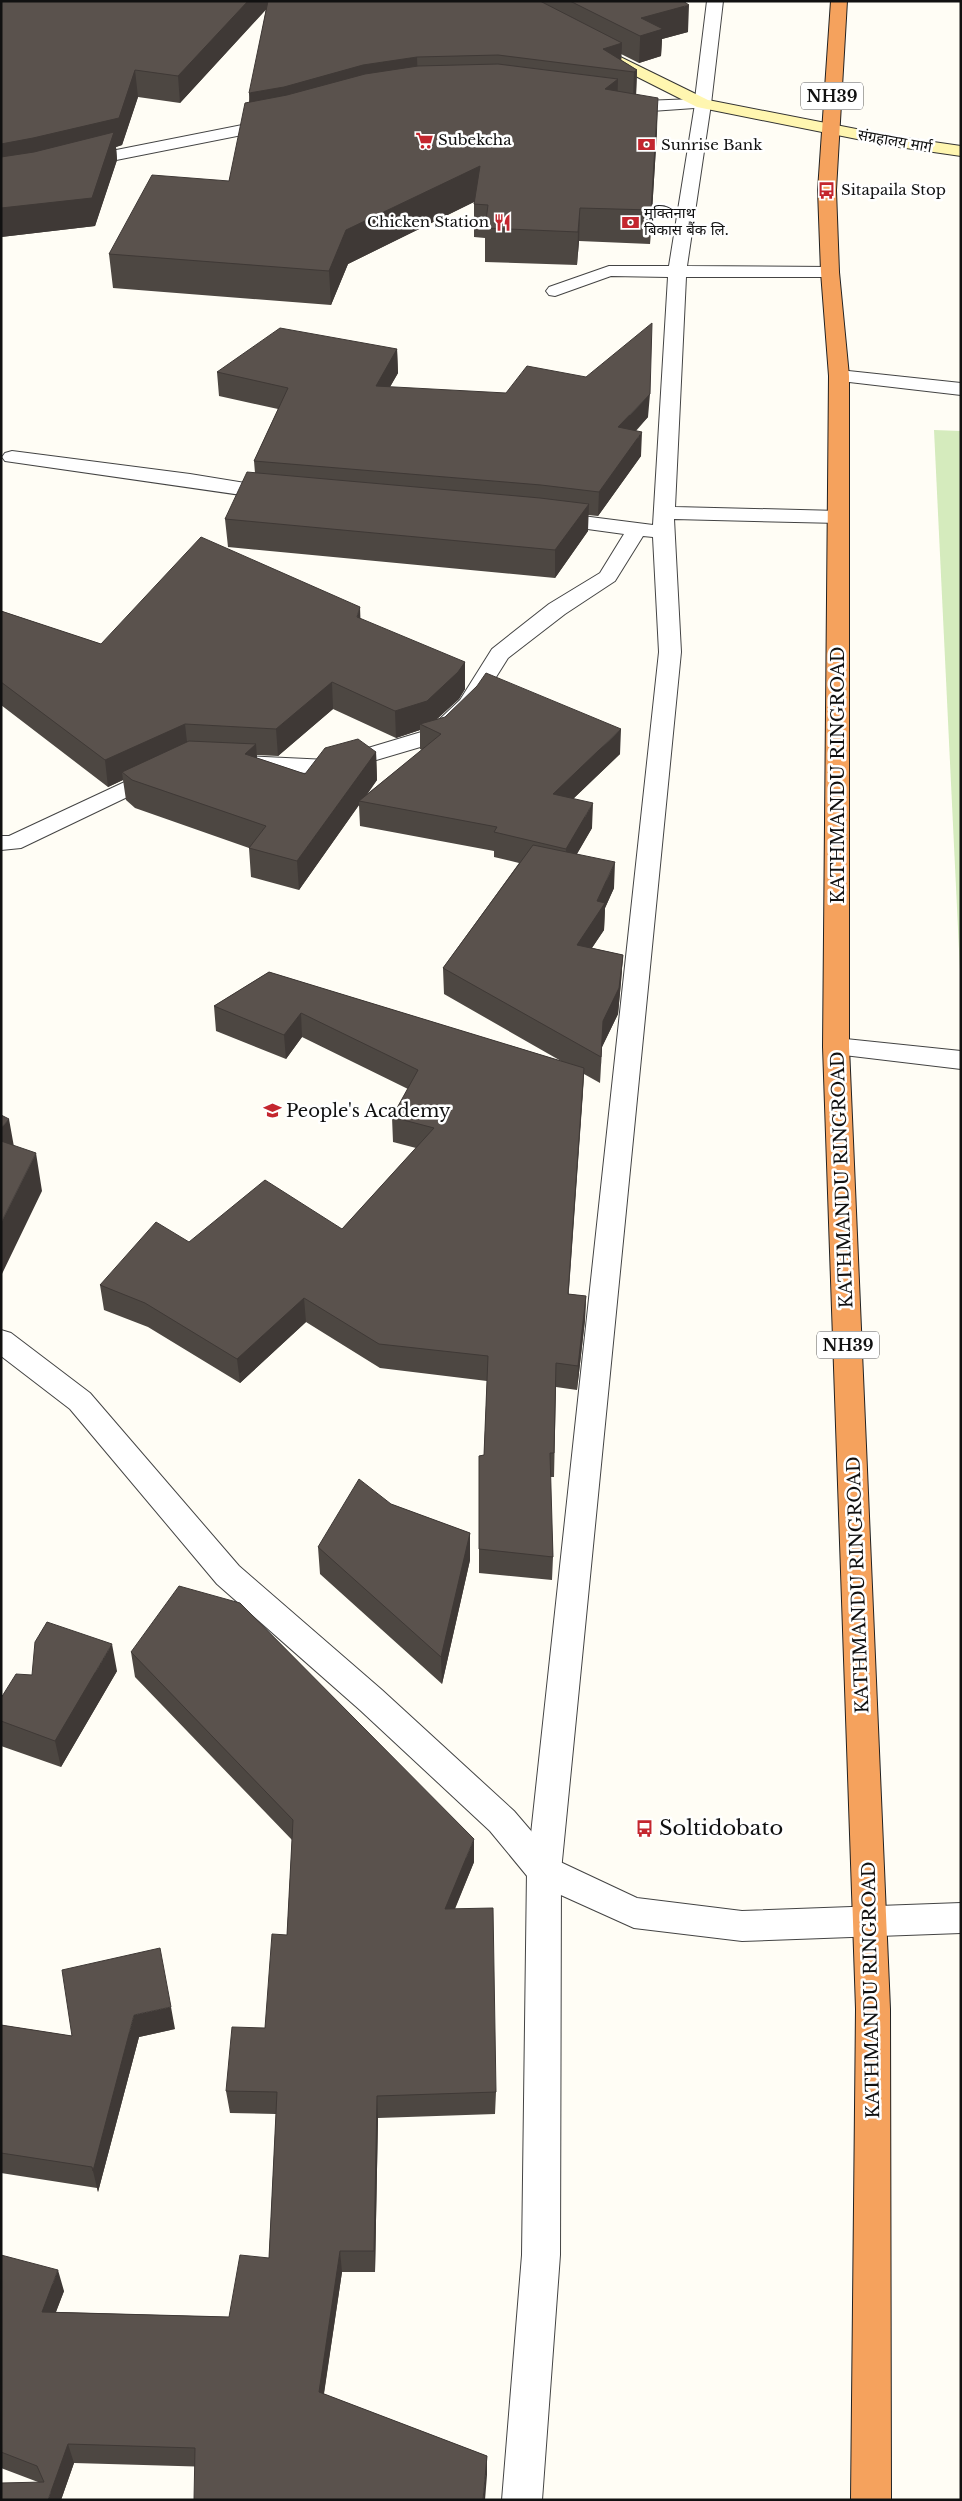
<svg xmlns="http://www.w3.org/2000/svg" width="962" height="2501" font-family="'Libre Baskerville','Noto Sans Devanagari',serif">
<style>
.green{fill:#d5ebbd}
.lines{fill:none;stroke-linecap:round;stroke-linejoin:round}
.lane-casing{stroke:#444;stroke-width:2}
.street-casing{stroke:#444;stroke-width:2}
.secondary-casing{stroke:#333;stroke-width:2}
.highway-casing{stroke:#222;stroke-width:2}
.lane{fill:#fff;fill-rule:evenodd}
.street{fill:#fff;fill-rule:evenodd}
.secondary{fill:#fff6b0;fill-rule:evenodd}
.highway{fill:#f5a25d;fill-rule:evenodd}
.wall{fill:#4d4742;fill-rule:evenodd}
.shaded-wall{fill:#3f3936}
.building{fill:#5a524d;stroke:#3f3936}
.labels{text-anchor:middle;stroke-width:5;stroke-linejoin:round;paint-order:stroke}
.far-poi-label{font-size:15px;fill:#111;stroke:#fff;text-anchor:start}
.far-street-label{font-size:15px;fill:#111;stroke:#fff}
.shield{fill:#fff;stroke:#585858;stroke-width:1}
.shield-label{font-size:16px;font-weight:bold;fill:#111}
.street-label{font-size:18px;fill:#111;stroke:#fff}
.poi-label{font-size:18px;fill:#111;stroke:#fff;text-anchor:start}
.near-poi-label{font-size:21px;fill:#111;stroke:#fff;text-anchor:start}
</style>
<rect width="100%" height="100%" fill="#fffdf5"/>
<path class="green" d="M934,430l27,1v560z"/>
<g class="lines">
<defs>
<path id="lane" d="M703,99l6,2 2,3 -24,162 143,1 6,1 3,4 -3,4 -6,1h-144l-11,230 164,4 7,2 3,4 -3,4 -7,2 -165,-4 7,133 -120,1219 -1,384 -18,245h-40l20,-245 5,-384 132,-1219 -6,-115 -10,-1 -28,45 -50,33 -57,44 -32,51 -32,31 -115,34 -87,-4 -8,-2 -3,-5 3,-5 8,-2 86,4 100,-30 32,-30 32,-51 57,-45 51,-31 24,-39 -73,-10 -7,-2 -3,-4 3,-4 7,-2 102,13 15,-248 -57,-1 -56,20 -6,-1 -3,-4 3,-4 60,-21h60l26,-162 2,-3z
M839,370l122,13v12l-129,-15 -3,-4 3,-4z
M12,451l178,23 86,14 7,2 3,4 -3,4 -7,2 -271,-39 -3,-4 3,-4z
M159,766l8,2 3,5 -3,5 -146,70 -20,2v-14h8z
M836,1038l125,13v18l-134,-16 -4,-6 4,-6z"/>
<path id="street" d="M707,1h16l-12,103 -2,3 -72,5 -21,-4 -2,-3 2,-3 79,-3z
M277,118l6,1 2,4 -2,4 -202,40 -6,-1 -3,-4 3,-4 6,-1z
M1,1330l10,3 79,60 149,173 143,124 132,121 42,49 81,38 105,13 219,-8v30l-219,8 -108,-13 -102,-46 -42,-51 -130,-121 -143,-126 -147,-175 -69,-53z"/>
<path id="secondary" d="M604,49l104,51 184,36 69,10v10l-69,-10 -195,-39 -99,-50 -2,-3z"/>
<path id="highway" d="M831,1h16l-11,189 3,82 10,104v671l41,962 1,491h-40l5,-491 -33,-962 6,-671 -8,-104 -3,-82z"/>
</defs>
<use href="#lane" class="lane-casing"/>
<use href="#street" class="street-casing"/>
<use href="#secondary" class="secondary-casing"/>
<use href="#highway" class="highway-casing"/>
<use href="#lane" class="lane"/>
<use href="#street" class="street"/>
<use href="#secondary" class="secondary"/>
<use href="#highway" class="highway"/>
</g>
<path class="wall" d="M1,1h682l5,31 -26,7 -1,17 -22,7 -18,-9v6l16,10 -1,24 21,37 -7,113 -71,-3 -2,24 -92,-3v-24l-11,-1v-35l-126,62 -17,41 -218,-17 -4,-34 120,-73 20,-79 17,-93 -86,94 -42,-6 -16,48 -6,2 1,13 -22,66 -94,11z
M397,349l1,24 -8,14 258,30 -12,14 5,25 -43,60 -10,-1v16l-33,47 -327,-31 -3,-28 30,-46 -1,-12 24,-52 -59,-13 -2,-24z
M1,611l100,33 259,-26 105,71 -6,10 -22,20 183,35 -47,45 19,29 -15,26 37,34 -9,20 -1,22 -12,18 31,7 -2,27 -3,32 -16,33 -2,36 -16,-9 -16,220 18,2 -1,24 -8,70 -21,-3 -2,90h-4l3,80 -1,23 -73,-7v-117l5,-1 3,-74 -107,-13 -74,-46 -66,61 -92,-56 -44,-17 -4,-25 89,-43 153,-13 74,-81 -23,-6 -1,-25 16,-28 -106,-52 -16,22 -70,-28 -2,-25 55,-34 292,89 -117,-67 -1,-26 76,-105 -25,-6v-6l-134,-25 -1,-21 -60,85 -48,-13 -2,-29 -114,-40 -9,-8 -3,-20 -15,7 -107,-82zM333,709l63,29 24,-8v19l2,1 -56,45 11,-15 -1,-28 -71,22 -48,-16v-3l21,1z
M391,1504l79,29v27l-28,124 -122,-110 -2,-27z
M131,1652l343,210 -19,47 41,183 -1,22 -117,4 -3,154h-33l-18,122 163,62v19l-413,-12 -13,37 -23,-18 -37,-14v-213l63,36 -8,21 173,5 40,-59 7,-144 -46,-1 -4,-22 39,-63 22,-93 5,-95 -157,-163z
M117,1671l-56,96 -60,-21v-48l31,-23z
M1,2025l71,11 103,-7 -36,8 -41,155 -1,-4 -96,-15z"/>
<path class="shaded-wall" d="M248,1h26l-94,102 -2,-27z
M689,5l-1,27 -26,7 -1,17 -22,7 2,-45z
M622,43l-1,27 -18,-21z
M417,57l1,27 -168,37 -1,-28 114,-28z
M135,70l3,27 -16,48 -6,2 1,13 -22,66 -94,11v-93z
M637,70l-1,27 -3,3 1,-28z
M618,79l-1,32 -12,-22z
M658,98l-1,33 -7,113 1,-34z
M480,166v33l-132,65 -17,41 -2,-34 17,-41z
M580,208l-1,33 -2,24 1,-33z
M397,349l1,24 -21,36 -1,-23z
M650,394l-2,23 -31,33 1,-23z
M642,432l-1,24 -43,60 1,-24z
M589,504l-1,27 -33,47v-28z
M360,607l1,26 -4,-16z
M465,662v27l-6,10 -32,29 -7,-4v6l-24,8 -1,-27z
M332,682l1,27 -55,47 -2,-27z
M185,724l3,27 -66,21 1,8 -15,7 -3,-27z
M621,729l-1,25 -68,65 1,-25z
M256,744l2,28 -13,-18z
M376,752l1,28 -15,22 -3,-1v4l-60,85 -2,-29z
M593,803l-1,25 -27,46 1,-25z
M615,862l-1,26 -9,20 -1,22 -28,41 1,-26z
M623,955l-2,27 -3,32 -16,33 -2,36 3,-62z
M301,1013l1,24 -16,22 -2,-24z
M584,1068l-1,24 -16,226 1,-24z
M9,1119l7,39 -15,16v-46z
M36,1153l6,38 -41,85v-53z
M586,1296l-1,24 -8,70 1,-24z
M304,1298l2,24 -66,61 -3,-24z
M470,1533v27l-28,124 -1,-27z
M112,1644l5,27 -56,96 -6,-26z
M474,1839v23l-29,70v-23z
M171,2007l4,22 -36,8 -41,155 -5,-21 41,-156z
M377,2096l1,22 -3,154 -1,-21z
M340,2251l2,21 -21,140 -2,-20z
M58,2270l6,21 -16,41 -6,-20z
M68,2444l6,19 -13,37h-13z
M487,2456v19l-2,25h-2z"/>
<path class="building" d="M1,1h247l-70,75 -43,-6 -16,48 -86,20 -32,6z
M268,1h272l82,42 -19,6 34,21 -3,2 -136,-17 -81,2 -54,8 -79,22 -35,6z
M570,1h113l6,4 -48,13 22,11 -23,7z
M498,64l120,15 -13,10 53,9 -7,112 -71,-2 -2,24 -93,-4 3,-23 -14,-1 6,-38 -134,64 -17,41 -220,-17 43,-79 77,6 16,-78 42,-8 78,-21 53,-8z
M114,132l-22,66 -91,10v-51l33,-5z
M652,323l-2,71 -32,33 24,5 -43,60 -58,-7 -287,-24 34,-73 -71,-16 63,-44 117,21 -21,37 130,7 21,-27 59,11z
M247,472l293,26 49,6 -34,46 -330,-31z
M201,537l159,70 -3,10 108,45 -7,10 -31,29 -32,10 -63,-29 -56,47 -91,-5 -80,36 -104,-78v-71l100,33z
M486,673l135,56 -68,65 40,9 -27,46 -72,-17 3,-5 -138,-26 82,-67 -21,-10 25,-7 32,-31z
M358,739l18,13 -79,109 -48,-13 17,-22 -134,-46 -10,-8 67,-31 67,3 -11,10 60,20 20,-26z
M533,845l82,17 -18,39 8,2 -28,42 46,10 -4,33 -16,33 -2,36 -158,-89z
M269,972l315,96 -16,226 18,2 -8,70 -22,-3 -2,90h-4l3,104 -74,-8v-93l5,-1 4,-99 -109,-12 -75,-46 -67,61 -92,-56 -45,-18 56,-63 33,20 76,-62 77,49 92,-101 -42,-11 26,-47 -117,-57 -17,22 -70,-29z
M1,1115l8,4 -8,9z
M1,1141l35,12 -35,70z
M359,1479l32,25 79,29 -29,124 -123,-110z
M179,1586l61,17 234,236 -29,70 48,-1 3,184 -119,4 -3,155h-34l-21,141 168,64 -4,44h-289l1,-52 -127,-4 -20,56h-47v-17l43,-1 -7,-16 -36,-14v-197l57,15 -16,42 187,5 11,-62 29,3 8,-166 -51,-1 6,-64 33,1 7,-94 15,1 6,-115 -162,-168z
M47,1622l65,22 -57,97 -54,-20v-23l15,-24 16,1 3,-33z
M160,1948l11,59 -37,8 -41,156 -1,-4 -91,-14v-128l71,11 -10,-66z"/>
<defs>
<symbol id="supermarket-bare" viewBox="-9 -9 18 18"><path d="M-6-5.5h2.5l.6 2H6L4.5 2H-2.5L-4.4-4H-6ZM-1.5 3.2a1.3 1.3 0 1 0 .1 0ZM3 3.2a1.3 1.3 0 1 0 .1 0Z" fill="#c4262e" stroke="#fff" stroke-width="2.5" paint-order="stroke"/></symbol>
<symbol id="bank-bare" viewBox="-9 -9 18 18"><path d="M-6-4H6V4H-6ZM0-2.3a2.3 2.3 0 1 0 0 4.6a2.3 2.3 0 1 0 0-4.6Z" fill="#c4262e" stroke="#fff" stroke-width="2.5" paint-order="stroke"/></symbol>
<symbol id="bus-bare" viewBox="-9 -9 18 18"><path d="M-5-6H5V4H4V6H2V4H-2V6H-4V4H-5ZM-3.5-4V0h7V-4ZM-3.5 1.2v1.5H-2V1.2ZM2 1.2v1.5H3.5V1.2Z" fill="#c4262e" stroke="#fff" stroke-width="2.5" paint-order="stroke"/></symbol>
<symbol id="restaurant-bare" viewBox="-9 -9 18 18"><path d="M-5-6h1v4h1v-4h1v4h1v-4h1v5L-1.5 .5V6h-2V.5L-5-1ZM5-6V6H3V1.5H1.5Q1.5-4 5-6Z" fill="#c4262e" stroke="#fff" stroke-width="2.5" paint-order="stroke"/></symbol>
<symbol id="school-bare" viewBox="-9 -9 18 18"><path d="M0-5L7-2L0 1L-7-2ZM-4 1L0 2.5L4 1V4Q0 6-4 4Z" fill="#c4262e" stroke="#fff" stroke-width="2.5" paint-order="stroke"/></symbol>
</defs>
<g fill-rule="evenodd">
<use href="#supermarket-bare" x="412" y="128" width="25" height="25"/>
<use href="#bank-bare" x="634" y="132" width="25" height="25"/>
<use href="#bus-bare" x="814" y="178" width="25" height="25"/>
<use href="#restaurant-bare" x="490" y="210" width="25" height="25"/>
<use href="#bank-bare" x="618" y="210" width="25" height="25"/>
<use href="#school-bare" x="260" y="1098" width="25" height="25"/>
<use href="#bus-bare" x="632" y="1816" width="25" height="25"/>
</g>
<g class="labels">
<g class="far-poi-label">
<text x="438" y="145">Subekcha</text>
<text x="661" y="150">Sunrise Bank</text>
<text x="841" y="195">Sitapaila Stop</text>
<text x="644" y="218">मुक्तिनाथ<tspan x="644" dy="17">बिकास बैंक लि.</tspan></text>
<text x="489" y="227" text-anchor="end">Chicken Station</text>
</g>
<g class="far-street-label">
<text transform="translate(895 141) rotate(10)" y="5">संग्रहालय मार्ग</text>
</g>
<g class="shield">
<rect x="801" y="82.5" width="62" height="27" rx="4"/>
<rect x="817" y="1331.5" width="62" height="27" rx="4"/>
</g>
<g class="shield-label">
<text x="832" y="102">NH39</text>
<text x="848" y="1351">NH39</text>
</g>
<g class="street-label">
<text transform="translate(838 775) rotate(-90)" y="6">KATHMANDU RINGROAD</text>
<text transform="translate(842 1180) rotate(-92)" y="6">KATHMANDU RINGROAD</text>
<text transform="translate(858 1585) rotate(-92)" y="6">KATHMANDU RINGROAD</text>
<text transform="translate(871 1990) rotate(-91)" y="6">KATHMANDU RINGROAD</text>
</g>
<g class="poi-label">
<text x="286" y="1117">People's Academy</text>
</g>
<g class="near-poi-label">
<text x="659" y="1835">Soltidobato</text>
</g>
</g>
<rect width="962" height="2501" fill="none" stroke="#111111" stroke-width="5"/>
</svg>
